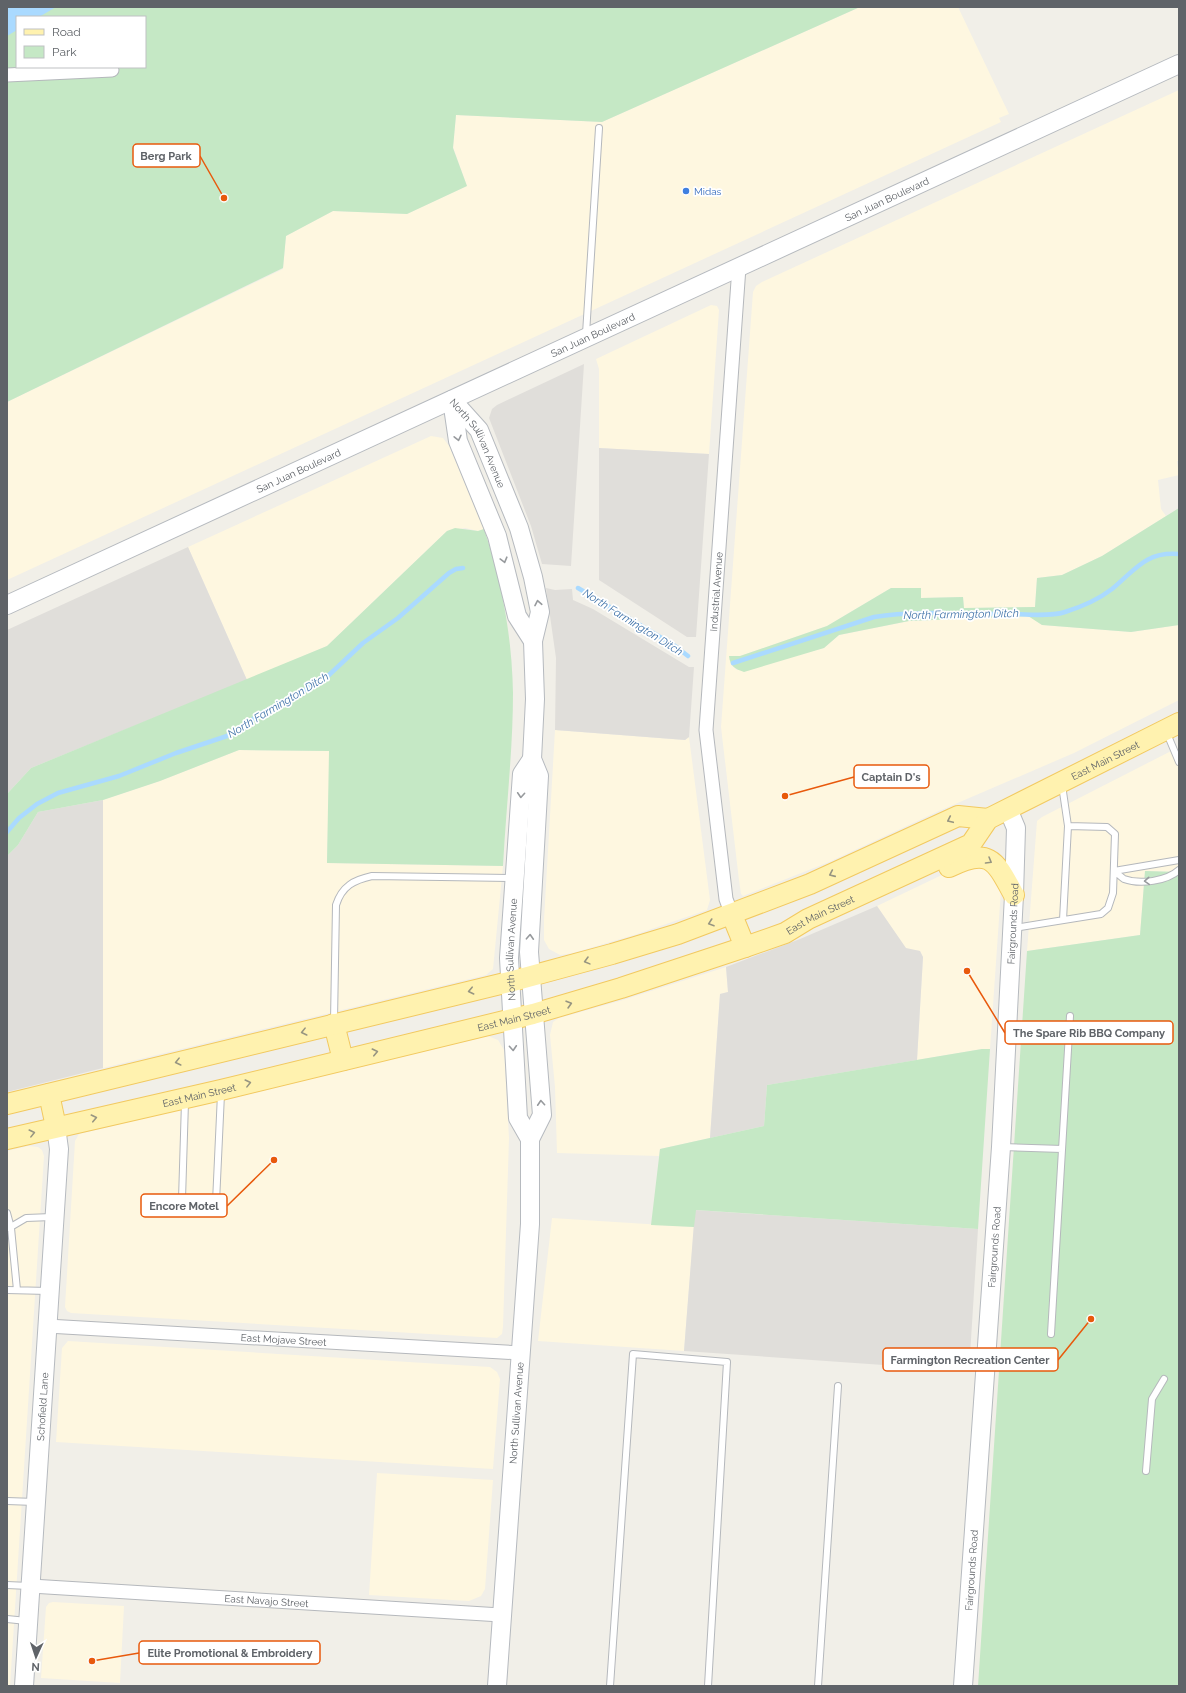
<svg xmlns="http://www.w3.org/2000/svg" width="1186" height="1693" font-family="Raleway,sans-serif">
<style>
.commercial{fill:#fef7e0}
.industrial{fill:#e0deda}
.green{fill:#c5e8c5;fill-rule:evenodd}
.water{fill:#aadaff}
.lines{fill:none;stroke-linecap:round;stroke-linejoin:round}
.stream{stroke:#aadaff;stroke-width:4.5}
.lane-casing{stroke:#b5b8bc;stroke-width:8}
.street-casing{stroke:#b5b8bc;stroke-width:15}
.secondary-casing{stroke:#b6babf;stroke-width:20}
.primary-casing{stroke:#f2c960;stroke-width:22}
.lane{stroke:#fff;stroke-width:6}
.street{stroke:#fff;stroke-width:13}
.secondary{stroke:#fff;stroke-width:18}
.primary{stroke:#fff2af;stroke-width:20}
.oneway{stroke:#979a9d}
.oneway2{stroke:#979581}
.shop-dot{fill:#3f7fe0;stroke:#fff;stroke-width:1.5}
.labels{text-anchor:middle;stroke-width:3.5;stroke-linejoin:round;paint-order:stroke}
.shop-label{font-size:10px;fill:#366cbe;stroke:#fff;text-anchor:start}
.street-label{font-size:10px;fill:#5f6368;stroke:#fff}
.water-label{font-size:11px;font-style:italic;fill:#4174aa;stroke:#fff}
.leader{fill:none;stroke:#e8590c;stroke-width:1.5}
.callout-dot{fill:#e8590c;stroke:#fff;stroke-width:1.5}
.callout{fill:#fff;stroke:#e8590c;stroke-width:1.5}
.callout-label{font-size:11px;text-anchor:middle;font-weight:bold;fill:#5f6368}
</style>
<rect width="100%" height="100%" fill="#f1efe8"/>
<path class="commercial" d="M860,7h98l51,107 -10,4 2,4 -994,458v-178l276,-133 3,-33 47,-25 74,3 60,-28 -14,-39 3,-32 146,7z
M1179,90v371h-2l2,14 -21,5 3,29 5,7 -64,40 -40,19 -25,3 -2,29 -71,1 -1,-11 -42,1 -1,-10h-29l-64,38 -87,30h-10l1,9 6,5 87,-22 15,-13 70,-14 120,-5 13,9 89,7 48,-7v75l-105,53 -135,58 -110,51 -86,34 -2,-2 -2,-14 -18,-153 32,-435 3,-6 6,-4z
M711,305l6,1 2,4 -10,144 -110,-6v-79l-3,-10z
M431,436l12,2 6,8 35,83 -6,2 -13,-3 -18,3 -120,115 -80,34 -59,-133z
M555,730l130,10 4,-3 21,163 -3,10 -73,25 -61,18 -13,2 -11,-6 -5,-9v-20z
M1179,747v125l-34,-1 -5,64 -113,16 10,-130 5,-4z
M239,750l91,1 -3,112 176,3 -10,103 -7,6 -383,93v-268l57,-19z
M967,863l19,1 15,26 -11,159h-8l-65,11 6,-103 -3,-6 -14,-2 -29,-43z
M726,967l2,25 -8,2 -10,144 -50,11 -1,7 -102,-3 -2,-66 -5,-52 3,-13 6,-4 64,-18z
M488,1036l10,4 6,10 5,88 -6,189 -1,7 -5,4 -426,-25 -4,-2 -2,-4 10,-166 4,-7z
M28,1146l10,1 4,3 2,6 -34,530h-3v-535z
M552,1218l142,9 -10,124 -146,-10z
M68,1341l422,26 7,5 3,7 -7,90 -437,-27 6,-94z
M377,1473l116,7 -8,109 -4,7 -12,5 -100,-6z
M53,1602l71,4 -4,77 -79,-5 5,-71 3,-4z"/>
<path class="industrial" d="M584,364l-13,202 -29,-2 -11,-38 -42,-108 3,-9 5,-4z
M599,448l110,6 -13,183h-9l-88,-57z
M188,547l59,133 -216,88 -24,26v-164z
M546,588l9,2 17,-1 1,11 20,9 96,58h5l-5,70 -4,3 -130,-10 1,-72z
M103,800v268l-96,24v-236l11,-11 20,-33z
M877,906l29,42 14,3 3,6 -6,103 -150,25 -3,41 -54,12 10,-144 8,-2 -2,-25 74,-28z
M695,1210l283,19 -9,142 -285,-20z"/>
<path class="green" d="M7,7h853l-258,115 -146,-7 -3,33 14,38 -60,28 -74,-3 -47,25 -3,32 -276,134zM17,17h128v50h-128z
M1179,508v117l-48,7 -89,-7 -14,-9 -119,5 -70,14 -15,13 -80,24c-9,-3 -14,-6 -15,-16h11l87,-30 64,-38h30v10l42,-1 1,11 71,-1 2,-29 25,-3 40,-19z
M455,528l23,3 6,-2c18,53 28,108 29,164 0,57 -7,115 -10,173l-176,-3 2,-112 -90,-1 -79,31 -57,19 -65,12 -20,33 -11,11v-62l24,-26 296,-122 120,-115z
M1145,871l34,1v814h-201l49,-735 113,-16z
M982,1049h8l-12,180 -282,-19 -2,17 -43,-2 9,-76 104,-23 3,-41z"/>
<path class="water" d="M7,7h49l-17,10h-22v13l-10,6z"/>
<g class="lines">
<path class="stream" d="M578,588l97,58 13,10
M733,663l141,-46c44,-7 91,-3 137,-3 17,0 38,3 54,-2 16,-5 34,-13 47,-23 23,-19 34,-38 67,-35
M7,832l12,-14 18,-14 21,-11 61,-17 57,-23 51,-17 19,-11 12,-10 39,-20 32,-20 34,-32 35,-25 51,-45 7,-4 7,-1"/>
<defs>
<path id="lane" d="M586,334l13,-206
M1166,731l13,31
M1114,871c3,2 7,6 10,8 16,6 43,2 55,-9
M1114,871l65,-11
M1063,920l5,-94
M1014,928l87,-14 7,-6 5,-15 2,-59 -8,-7 -39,-1 -6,-41
M334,1021l2,-116c6,-19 18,-25 36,-29l140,2
M185,1102l-3,97 34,3 5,-108
M1002,1147l60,2
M7,1213l4,15 6,62
M9,1228l17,-10 26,-1
M7,1290l41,1
M1051,1334l19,-318
M1146,1471l6,-72 12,-20
M7,1501l28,1
M7,1585l22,1
M7,1619l20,2
M610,1686l23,-332 94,8 -19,324
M818,1686l20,-300"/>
<g id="street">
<path d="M7,75l105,-5"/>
<path id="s1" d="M732,915l-6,-16 -20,-169 33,-463"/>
<path id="s2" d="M47,1326l474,27"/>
<path id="s3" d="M31,1586l470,29"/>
</g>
<g id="secondary">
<path id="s4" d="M452,400l27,30 40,98 14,49 7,35 -7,29 2,58 -3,60 7,17 -10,176 13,163 -12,24v85l-33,462"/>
<path d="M452,400l6,41 39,95 20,80 16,25"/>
<path id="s5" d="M7,605l1172,-541"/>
<path id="s6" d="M530,1139l-12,-21 -9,-160 13,-184 10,-15"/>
<path id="s7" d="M24,1686l35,-537 -3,-22"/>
<path id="s8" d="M963,1686l38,-539 13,-252 2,-67 -8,-19"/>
</g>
<g id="primary">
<path d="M949,867c41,-20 46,-7 65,28"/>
<path d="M732,915l13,32"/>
<path d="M334,1024l9,36"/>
<path d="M49,1094l7,33"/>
<path d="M7,1104l502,-122 103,-28 66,-20 132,-50 148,-68 30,3"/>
<path id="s9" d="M7,1139l214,-49 312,-76 88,-26 124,-41 40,-14 23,-14 163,-75 17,-25 191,-96"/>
</g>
</defs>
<use href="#lane" class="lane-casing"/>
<use href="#street" class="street-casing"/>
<use href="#secondary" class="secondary-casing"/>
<use href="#primary" class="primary-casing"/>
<use href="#lane" class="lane"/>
<use href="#street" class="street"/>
<use href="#secondary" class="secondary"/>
<use href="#primary" class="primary"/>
</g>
<defs><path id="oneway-chevron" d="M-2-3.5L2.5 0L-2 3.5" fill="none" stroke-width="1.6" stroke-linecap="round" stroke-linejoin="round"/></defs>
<g class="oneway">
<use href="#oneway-chevron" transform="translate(458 438) rotate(77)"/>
<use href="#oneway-chevron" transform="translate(504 560) rotate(75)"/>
<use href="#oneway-chevron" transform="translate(538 603) rotate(-101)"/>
<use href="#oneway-chevron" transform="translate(521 795) rotate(94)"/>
<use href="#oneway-chevron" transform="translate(1147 881) rotate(176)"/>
<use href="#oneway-chevron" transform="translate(530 937) rotate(-87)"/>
<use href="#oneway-chevron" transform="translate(513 1048) rotate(86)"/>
<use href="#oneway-chevron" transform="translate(541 1103) rotate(-94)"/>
</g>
<g class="oneway2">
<use href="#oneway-chevron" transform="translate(950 820) rotate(155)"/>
<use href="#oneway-chevron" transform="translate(989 861) rotate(30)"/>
<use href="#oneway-chevron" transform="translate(832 874) rotate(156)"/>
<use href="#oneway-chevron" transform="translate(711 923) rotate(161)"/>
<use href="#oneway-chevron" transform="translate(587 961) rotate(165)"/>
<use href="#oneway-chevron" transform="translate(471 991) rotate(167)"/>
<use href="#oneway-chevron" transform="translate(569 1004) rotate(-16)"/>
<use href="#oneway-chevron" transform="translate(304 1032) rotate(166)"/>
<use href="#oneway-chevron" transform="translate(375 1052) rotate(-13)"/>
<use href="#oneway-chevron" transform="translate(178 1062) rotate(166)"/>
<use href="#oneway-chevron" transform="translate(248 1083) rotate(-14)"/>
<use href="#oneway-chevron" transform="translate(94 1118) rotate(-13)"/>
<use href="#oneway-chevron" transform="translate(32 1133) rotate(-14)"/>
</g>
<circle class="shop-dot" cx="686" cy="191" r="4"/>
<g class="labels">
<g class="shop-label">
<text x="694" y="195">Midas</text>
</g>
<g class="street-label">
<text dy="4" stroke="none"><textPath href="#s5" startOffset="969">San Juan Boulevard</textPath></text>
<text dy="4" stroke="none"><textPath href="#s5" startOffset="645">San Juan Boulevard</textPath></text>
<text dy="4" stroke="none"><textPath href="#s4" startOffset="51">North Sullivan Avenue</textPath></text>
<text dy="4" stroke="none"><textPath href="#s5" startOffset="321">San Juan Boulevard</textPath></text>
<text dy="4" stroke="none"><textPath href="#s1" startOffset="326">Industrial Avenue</textPath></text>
<text dy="4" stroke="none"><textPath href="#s9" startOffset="1173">East Main Street</textPath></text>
<text dy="4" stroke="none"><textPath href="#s9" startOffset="845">East Main Street</textPath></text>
<text dy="4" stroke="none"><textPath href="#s8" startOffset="764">Fairgrounds Road</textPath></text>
<text dy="4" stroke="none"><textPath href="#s6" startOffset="193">North Sullivan Avenue</textPath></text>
<text dy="4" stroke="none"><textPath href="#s9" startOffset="521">East Main Street</textPath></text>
<text dy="4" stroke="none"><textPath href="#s9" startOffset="197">East Main Street</textPath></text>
<text dy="4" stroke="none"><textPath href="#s8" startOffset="440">Fairgrounds Road</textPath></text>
<text dy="4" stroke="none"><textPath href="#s2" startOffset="237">East Mojave Street</textPath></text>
<text dy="4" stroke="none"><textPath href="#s7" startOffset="280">Schofield Lane</textPath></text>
<text transform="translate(516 1413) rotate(-86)" y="4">North Sullivan Avenue</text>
<text dy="4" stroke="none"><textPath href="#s8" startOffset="116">Fairgrounds Road</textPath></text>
<text dy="4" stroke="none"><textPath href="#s3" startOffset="236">East Navajo Street</textPath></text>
</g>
<g class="water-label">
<text transform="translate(961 614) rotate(-1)" y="4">North Farmington Ditch</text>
<text transform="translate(633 622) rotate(32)" y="4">North Farmington Ditch</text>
<text transform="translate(278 705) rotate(-31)" y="4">North Farmington Ditch</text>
</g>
</g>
<path class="leader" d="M224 198L200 156M785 796L854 777M967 971L1005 1033M274 1160L227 1206M1091 1319L1058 1360M92 1661L139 1653"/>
<g class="callout-dot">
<circle cx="224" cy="198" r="4"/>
<circle cx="785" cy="796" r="4"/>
<circle cx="967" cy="971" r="4"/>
<circle cx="274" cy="1160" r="4"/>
<circle cx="1091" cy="1319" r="4"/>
<circle cx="92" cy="1661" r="4"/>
</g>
<g class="callout">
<rect x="133" y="144" width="67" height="23" rx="4"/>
<rect x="854" y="765" width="75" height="23" rx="4"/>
<rect x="1005" y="1021" width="168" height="23" rx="4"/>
<rect x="141" y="1194" width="86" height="23" rx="4"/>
<rect x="883" y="1348" width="175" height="23" rx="4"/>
<rect x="139" y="1641" width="181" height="23" rx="4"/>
</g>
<g class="callout-label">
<text x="166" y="160">Berg Park</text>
<text x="891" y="781">Captain D's</text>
<text x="1089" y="1037">The Spare Rib BBQ Company</text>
<text x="184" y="1210">Encore Motel</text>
<text x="970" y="1364">Farmington Recreation Center</text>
<text x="230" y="1657">Elite Promotional &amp; Embroidery</text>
</g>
<rect width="1186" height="1693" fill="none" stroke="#5f6368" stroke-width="16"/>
<rect x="16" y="16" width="130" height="52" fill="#ffffff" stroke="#bfc1c3"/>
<rect x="24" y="29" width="20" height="6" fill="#fff2af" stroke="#bfc1c3"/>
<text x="52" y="36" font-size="12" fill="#5f6368">Road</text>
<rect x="24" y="46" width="20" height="12" fill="#c5e8c5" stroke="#bfc1c3"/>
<text x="52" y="56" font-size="12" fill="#5f6368">Park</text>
<g transform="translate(36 1657) rotate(183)" stroke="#ffffff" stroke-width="3" paint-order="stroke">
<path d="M0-3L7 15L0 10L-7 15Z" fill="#5f6368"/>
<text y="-6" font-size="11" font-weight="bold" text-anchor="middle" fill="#5f6368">N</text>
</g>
</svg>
